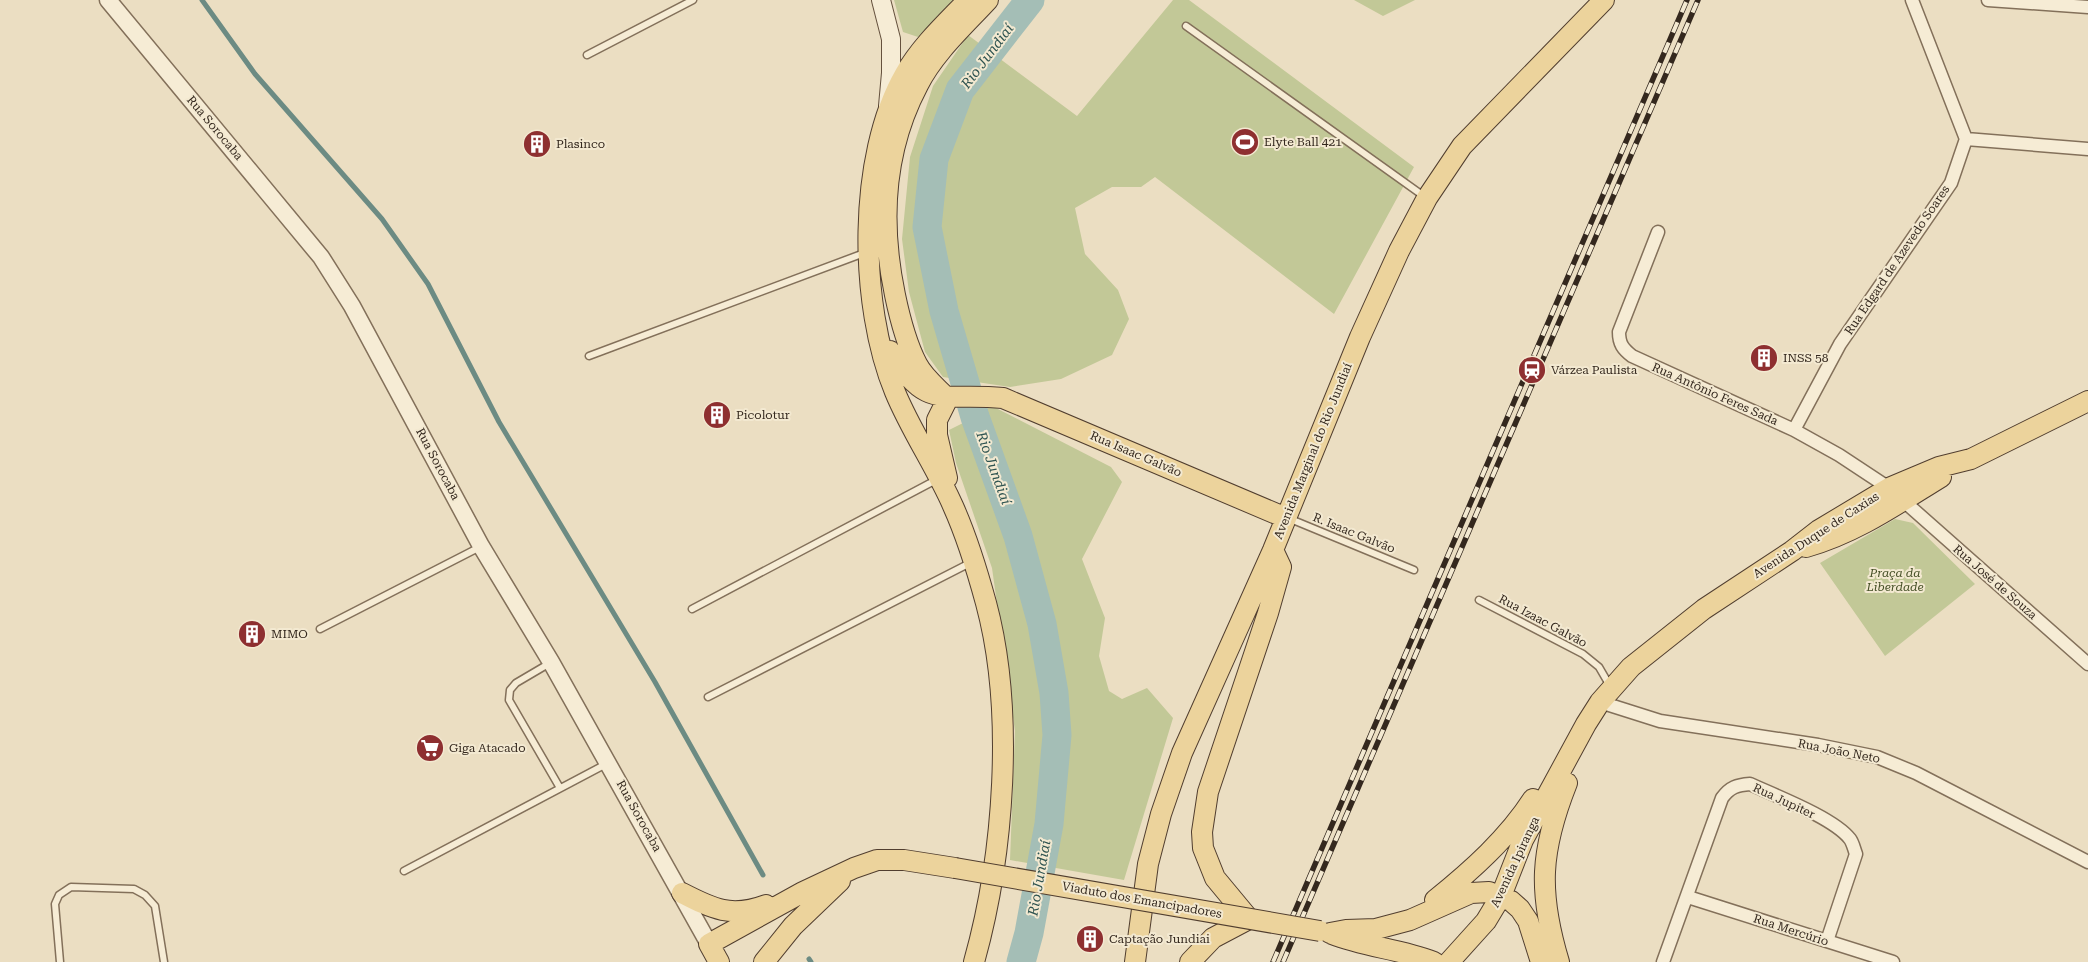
<svg xmlns="http://www.w3.org/2000/svg" width="2088" height="962" font-family="'Roboto Serif',serif">
<style>
.green{fill:#c2c897}
.lines{fill:none;stroke-linecap:round;stroke-linejoin:round}
.stream{stroke:#6c8b83;stroke-width:5}
.river{stroke:#a4beb6;stroke-width:29}
.service-casing{stroke:#83705a;stroke-width:9}
.minor-casing{stroke:#83705a;stroke-width:15}
.tertiary-casing{stroke:#83705a;stroke-width:19}
.secondary-casing{stroke:#65513e;stroke-width:20}
.primary-casing{stroke:#513e2f;stroke-width:22}
.service{stroke:#f6ecd5;stroke-width:6}
.minor{stroke:#f6ecd5;stroke-width:12}
.tertiary{stroke:#f6ecd5;stroke-width:16}
.secondary{stroke:#f6ecd5;stroke-width:18}
.primary{stroke:#ecd39c;stroke-width:20}
.rail-casing{stroke:#34281e;stroke-width:5.5}
.rail{stroke:#f3e9d1;stroke-width:4;stroke-dasharray:11;stroke-linecap:butt}
.primary-bridge-casing{stroke:#513e2f;stroke-width:22;stroke-linecap:butt}
.primary-bridge{stroke:#ecd39c;stroke-width:20}
.labels{text-anchor:middle;stroke-width:4;stroke-linejoin:round;paint-order:stroke}
.street-label{font-size:12px;fill:#34281e;stroke:#f3e9d1}
.poi-label{font-size:12px;fill:#34281e;stroke:#f3e9d1;text-anchor:start}
.park-label{font-size:12px;font-style:italic;fill:#454f26;stroke:#f3e9d1}
.water-label{font-size:14px;font-style:italic;fill:#2e5350;stroke:#f3e9d1}
</style>
<rect width="100%" height="100%" fill="#ebdec2"/>
<path class="green" d="M894,0h61l-37,37 -15,-5z
M1173,0h16l225,167 -80,147 -179,-137 -14,10h-29l-37,21 10,46 33,36 11,29 -17,36 -51,24 -51,8 -67,-10 -18,-25 -16,-60 -7,-53 8,-82 23,-71 35,-51 109,81z
M1354,0h61l-32,16z
M988,404l123,63 11,15 -40,77 23,59 -6,38 10,35 13,8 25,-11 26,30 -49,162 -114,-20 5,-129 -23,-163 -36,-105 -7,-33 14,-7z
M1895,519l18,4 62,61 -90,72 -65,-93z"/>
<g class="lines">
<path class="stream" d="M202,0l53,74 127,145 46,65 71,138 156,260 108,193
M809,959l2,3"/>
<path class="river" d="M1021,962l8,-29 20,-109 8,-89 -3,-42 -12,-69 -24,-88 -43,-119 -31,-106 -17,-84 7,-68 26,-69 70,-90"/>
<defs>
<path id="service" d="M1186,26l239,171
M587,55l106,-55
M589,356l278,-104
M1288,518l126,52
M1479,600l104,54 16,13 11,19
M692,609l244,-129
M320,629l160,-82
M550,663l-34,20 -6,7 -1,10 51,88
M708,697l264,-135
M404,871l204,-108
M60,962l-5,-58 4,-9 12,-8 63,2 11,6 10,11 9,56"/>
<path id="minor" d="M1988,0l100,7
M1966,139l122,10
M1658,232l-39,100c0,12 4,17 13,24l162,74 45,25 50,33 199,176
M1794,430l46,-86 111,-161 15,-44 -54,-139
M1600,702l60,19 158,24 59,12 39,16 172,89
M1688,897l205,65
M1663,962l59,-164c8,-11 15,-13 28,-14 26,12 84,34 100,55 3,4 4,10 6,15l-29,87"/>
<path id="tertiary" d="M108,0l213,257 31,49 129,240 70,116 158,282"/>
<path id="secondary" d="M881,0l10,39v34l-3,33"/>
<path id="primary" d="M968,0c-22,23 -47,46 -63,74 -48,83 -46,231 -10,318 16,39 41,75 58,114 14,31 24,64 33,97 29,108 18,252 -12,359
M890,351c37,61 53,41 113,47l283,120
M944,395c-9,-9 -21,-19 -27,-31 -11,-21 -17,-45 -22,-69 -15,-72 -12,-144 23,-210 16,-32 46,-59 70,-85
M947,478l-10,-43v-15l11,-22
M1806,547c50,-14 91,-43 135,-70
M682,893c31,16 49,25 84,12
M1435,900c36,-29 73,-62 98,-101
M1330,933l16,-3 30,-1 34,-9 61,-27 18,-1 22,9 9,8 8,12 13,41
M1332,934c33,13 68,15 102,28
M719,962l-10,-18 94,-52 51,-24 23,-8h27l51,8
M764,962l29,-36 47,-45
M1135,962l13,-98 13,-50 21,-61 91,-203 87,-213 39,-86 28,-53 35,-52 142,-146
M1190,962l23,-24 36,-19 -34,-41 -12,-30 -1,-16 6,-40 60,-179 13,-46 -8,-17
M1449,962l37,-41 15,-25 22,-56 63,-116 14,-22 31,-35 73,-58 88,-58 27,-21 70,-42 50,-21 32,-8 117,-58
M1559,962c-21,-70 -19,-111 8,-179"/>
</defs>
<use href="#service" class="service-casing"/>
<use href="#minor" class="minor-casing"/>
<use href="#tertiary" class="tertiary-casing"/>
<use href="#secondary" class="secondary-casing"/>
<use href="#primary" class="primary-casing"/>
<use href="#service" class="service"/>
<use href="#minor" class="minor"/>
<use href="#tertiary" class="tertiary"/>
<use href="#secondary" class="secondary"/>
<use href="#primary" class="primary"/>
<defs>
<path id="rail" d="M1273,962l414,-962
M1283,962l415,-962"/>
</defs>
<use href="#rail" class="rail-casing"/>
<use href="#rail" class="rail"/>
<defs>
<path id="primary-bridge" d="M955,868l365,63"/>
</defs>
<use href="#primary-bridge" class="primary-bridge-casing"/>
<use href="#primary-bridge" class="primary-bridge"/>
</g>
<defs>
<symbol id="stadium-disc" viewBox="-11 -11 22 22"><circle r="9.5" fill="#8e2f30" stroke="#f3e9d1"/><path d="M0-5a6.5 5 0 1 0 0 10a6.5 5 0 1 0 0-10ZM-3.5-1.8h7v3.6h-7Z" fill="#fff"/></symbol>
<symbol id="building-disc" viewBox="-11 -11 22 22"><circle r="9.5" fill="#8e2f30" stroke="#f3e9d1"/><path d="M-4-6H4V6H1V3H-1V6H-4ZM-2.5-4.3h1.7v1.8h-1.7ZM.8-4.3h1.7v1.8H.8ZM-2.5-1h1.7V.8h-1.7ZM.8-1h1.7V.8H.8Z" fill="#fff"/></symbol>
<symbol id="station-disc" viewBox="-11 -11 22 22"><circle r="9.5" fill="#8e2f30" stroke="#f3e9d1"/><path d="M-3-6H3Q5-6 5-4V2Q5 4 3 4L4.5 6H3L1.5 4h-3L-3 6H-4.5L-3 4Q-5 4-5 2V-4Q-5-6-3-6ZM-3.5-4v3h7v-3ZM-3.5 1v1.5H-2V1ZM2 1v1.5H3.5V1Z" fill="#fff"/></symbol>
<symbol id="supermarket-disc" viewBox="-11 -11 22 22"><circle r="9.5" fill="#8e2f30" stroke="#f3e9d1"/><path d="M-6-5.5h2.5l.6 2H6L4.5 2H-2.5L-4.4-4H-6ZM-1.5 3.2a1.3 1.3 0 1 0 .1 0ZM3 3.2a1.3 1.3 0 1 0 .1 0Z" fill="#fff"/></symbol>
</defs>
<g fill-rule="evenodd">
<use href="#stadium-disc" x="1229" y="126" width="32" height="32"/>
<use href="#building-disc" x="521" y="128" width="32" height="32"/>
<use href="#building-disc" x="1748" y="342" width="32" height="32"/>
<use href="#station-disc" x="1516" y="354" width="32" height="32"/>
<use href="#building-disc" x="701" y="399" width="32" height="32"/>
<use href="#building-disc" x="236" y="618" width="32" height="32"/>
<use href="#supermarket-disc" x="414" y="732" width="32" height="32"/>
<use href="#building-disc" x="1074" y="923" width="32" height="32"/>
</g>
<g class="labels">
<g class="street-label">
<text transform="translate(215 128) rotate(50)" y="4">Rua Sorocaba</text>
<text transform="translate(1897 260) rotate(-56)" y="4">Rua Edgard de Azevedo Soares</text>
<text transform="translate(1715 394) rotate(24)" y="4">Rua Antônio Feres Sada</text>
<text transform="translate(1313 451) rotate(-68)" y="4">Avenida Marginal do Rio Jundiaí</text>
<text transform="translate(1136 454) rotate(23)" y="4">Rua Isaac Galvão</text>
<text transform="translate(438 464) rotate(62)" y="4">Rua Sorocaba</text>
<text transform="translate(1354 533) rotate(22)" y="4">R. Isaac Galvão</text>
<text transform="translate(1816 535) rotate(-33)" y="4">Avenida Duque de Caxias</text>
<text transform="translate(1995 582) rotate(41)" y="4">Rua José de Souza</text>
<text transform="translate(1543 621) rotate(28)" y="4">Rua Izaac Galvão</text>
<text transform="translate(1839 751) rotate(11)" y="4">Rua João Neto</text>
<text transform="translate(1784 801) rotate(25)" y="4">Rua Jupiter</text>
<text transform="translate(639 816) rotate(61)" y="4">Rua Sorocaba</text>
<text transform="translate(1515 862) rotate(-65)" y="4">Avenida Ipiranga</text>
<text transform="translate(1142 900) rotate(10)" y="4">Viaduto dos Emancipadores</text>
<text transform="translate(1791 930) rotate(18)" y="4">Rua Mercúrio</text>
</g>
<g class="poi-label">
<text x="1264" y="146">Elyte Ball 421</text>
<text x="556" y="148">Plasinco</text>
<text x="1783" y="362">INSS 58</text>
<text x="1551" y="374">Várzea Paulista</text>
<text x="736" y="419">Picolotur</text>
<text x="271" y="638">MIMO</text>
<text x="449" y="752">Giga Atacado</text>
<text x="1109" y="943">Captação Jundiai</text>
</g>
<g class="park-label">
<text x="1895" y="577">Praça da<tspan x="1895" dy="14">Liberdade</tspan></text>
</g>
<g class="water-label">
<text transform="translate(987 56) rotate(-53)" y="5">Rio Jundiaí</text>
<text transform="translate(994 468) rotate(70)" y="5">Rio Jundiaí</text>
<text transform="translate(1039 878) rotate(-80)" y="5">Rio Jundiaí</text>
</g>
</g>
</svg>
